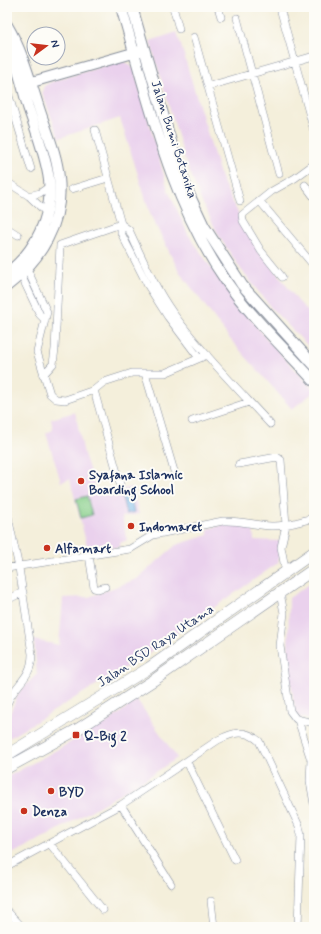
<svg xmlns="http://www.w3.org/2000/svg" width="321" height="934" font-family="Mynerve,sans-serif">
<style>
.built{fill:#ead1ed}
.grass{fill:#87cf8a;stroke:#517f74}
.water{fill:url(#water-ripples);stroke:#4873a4}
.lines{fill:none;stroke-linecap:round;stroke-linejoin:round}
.street-casing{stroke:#888f9c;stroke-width:8}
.secondary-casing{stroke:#888f9c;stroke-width:12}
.primary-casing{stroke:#888f9c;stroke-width:12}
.street{stroke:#fff;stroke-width:7}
.secondary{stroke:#fff;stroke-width:10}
.primary{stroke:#fff;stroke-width:11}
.poi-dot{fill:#c8321e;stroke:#fdfcf7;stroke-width:1.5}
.labels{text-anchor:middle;stroke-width:4;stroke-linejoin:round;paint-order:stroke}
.street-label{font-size:13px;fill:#1b2f5e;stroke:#fdfcf7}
.poi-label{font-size:13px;font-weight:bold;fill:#1b2f5e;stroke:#fdfcf7;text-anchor:start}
</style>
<defs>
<pattern id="water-ripples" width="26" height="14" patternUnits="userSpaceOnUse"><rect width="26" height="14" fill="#75b7ea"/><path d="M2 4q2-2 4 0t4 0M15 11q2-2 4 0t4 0" fill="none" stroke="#5f95c1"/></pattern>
</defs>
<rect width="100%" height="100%" fill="#fdfcf7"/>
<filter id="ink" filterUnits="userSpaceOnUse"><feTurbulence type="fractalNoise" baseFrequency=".025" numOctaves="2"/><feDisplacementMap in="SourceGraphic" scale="8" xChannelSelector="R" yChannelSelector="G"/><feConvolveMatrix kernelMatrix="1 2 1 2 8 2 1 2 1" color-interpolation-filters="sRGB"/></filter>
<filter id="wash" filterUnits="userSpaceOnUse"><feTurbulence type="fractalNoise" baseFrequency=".012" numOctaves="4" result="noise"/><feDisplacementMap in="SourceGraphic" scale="16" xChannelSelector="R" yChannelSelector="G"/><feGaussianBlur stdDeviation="0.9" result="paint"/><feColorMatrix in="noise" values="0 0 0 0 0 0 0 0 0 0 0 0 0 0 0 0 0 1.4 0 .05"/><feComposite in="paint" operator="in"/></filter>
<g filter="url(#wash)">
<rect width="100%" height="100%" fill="#f4efdb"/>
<path class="built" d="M177,32l44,146 21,43 23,36 33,44 16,17 -1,33 -41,-42 -32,-41 -20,-30 -19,-38 -15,-37 -36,-122z
M121,61l8,3 5,5 34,121 20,44 31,45 47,59 48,52v2l-22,17 -62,-70 -51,-68 -28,-55 -31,-98 -61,20 -17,-46 2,-6 7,-4z
M75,412l9,42 13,39 35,-6 7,27 -17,3 5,23 -7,3 -1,4 -31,3 -18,-71 -9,3 -15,-49 7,-3 -2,-11z
M227,524l26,3 1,13 26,1v12l-2,10 -134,93 -135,82 -2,-7 1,-13 11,-26 18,-18 -3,-34 25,5 4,-47 26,-1 48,-18 39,-34 32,-10v-6z
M314,581v140l-15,-4 -4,-7 -7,-46 1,-66z
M137,700l40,58 -30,20 -110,64 -30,14v-79l101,-55z"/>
<path class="grass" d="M87,496l5,19 -11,3 -5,-19z"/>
<path class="water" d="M129,491l5,21 -8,2 -5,-21z"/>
</g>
<g filter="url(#ink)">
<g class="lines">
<defs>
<path id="street" d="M173,7l6,22
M218,7l3,10
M280,8l34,123
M237,18l42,156
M194,37l46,164
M209,86l105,-30
M7,94l2,2 22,73
M95,130l26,94v9l26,51 21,33 31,41
M7,182l22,14 18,17
M305,185l9,12
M72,189l36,-11
M29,196l11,-3 10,-7
M263,205l51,61
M121,224l8,6c13,28 26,58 44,83 29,40 64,75 97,111
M7,228l11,7
M27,269l20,43 -10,40 13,42 6,5 9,1 29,-10 10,-8 28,-9h33l42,-18
M21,275l19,40 5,5
M282,277l-21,-26 -18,-30 -1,-6 30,-24 23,-13 19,-14
M145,373l29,98
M43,375l10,-11 2,-15 5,-104 61,-21
M94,390l26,93
M192,421l57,-19
M239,464l38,-7 4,3 5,65 -5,22 5,26
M7,512l12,56 13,86c0,25 -17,29 -25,50
M89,555l5,33 4,1 7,-2
M7,568l123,-19 23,-14 70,-14c17,-1 31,4 48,5 14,1 29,-5 43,-8
M280,593l4,20 -4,33 10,65 6,8 18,4
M7,600l16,-8
M298,720l13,40 -1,21 4,23
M187,762l48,98
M121,805l50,79
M50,844l53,66
M7,866l114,-61 97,-65c16,-8 27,-11 41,1l40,85 2,9 -3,92
M211,901l3,26
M7,911l15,16"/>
<path id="secondary" d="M121,7c28,94 48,192 105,274 25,36 58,67 88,100
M132,7l44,152 13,35 15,32 38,59 72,80
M7,25c15,25 23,55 32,83 7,22 18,46 20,70 5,44 -18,82 -52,108
M7,44c11,19 15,43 21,63 8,24 18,49 21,73 4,35 -14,72 -42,93
M25,84l115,-33"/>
<path id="primary" d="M7,755l142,-87 165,-116
M7,768l71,-39 79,-51 157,-109"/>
</defs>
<use href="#street" class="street-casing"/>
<use href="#secondary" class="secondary-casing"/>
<use href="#primary" class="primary-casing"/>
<use href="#street" class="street"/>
<use href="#secondary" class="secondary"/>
<use href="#primary" class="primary"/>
</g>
</g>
<g class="poi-dot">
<circle cx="81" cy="481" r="4"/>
<circle cx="131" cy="526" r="4"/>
<circle cx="47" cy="548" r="4"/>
<rect x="72" y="731" width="8" height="8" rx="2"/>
<circle cx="51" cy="791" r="4"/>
<circle cx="24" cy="811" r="4"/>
</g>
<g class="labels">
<g class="street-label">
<text transform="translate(175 139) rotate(72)" y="5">Jalan Bumi Botanika</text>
<text transform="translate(155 645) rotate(-34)" y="5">Jalan BSD Raya Utama</text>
</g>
<g class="poi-label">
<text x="89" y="479">Syafana Islamic<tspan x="89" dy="15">Boarding School</tspan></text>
<text x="139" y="531">Indomaret</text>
<text x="55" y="553">Alfamart</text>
<text x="84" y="740">Q-Big 2</text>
<text x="59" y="796">BYD</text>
<text x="32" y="816">Denza</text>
</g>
</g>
<rect width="321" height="934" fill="none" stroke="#fdfcf7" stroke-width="24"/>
<g transform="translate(46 46) rotate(75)"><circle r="19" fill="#fdfcf7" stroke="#a3aaba"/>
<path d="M0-3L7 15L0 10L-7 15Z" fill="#c8321e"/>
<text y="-6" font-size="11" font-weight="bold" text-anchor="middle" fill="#1b2f5e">N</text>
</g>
</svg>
